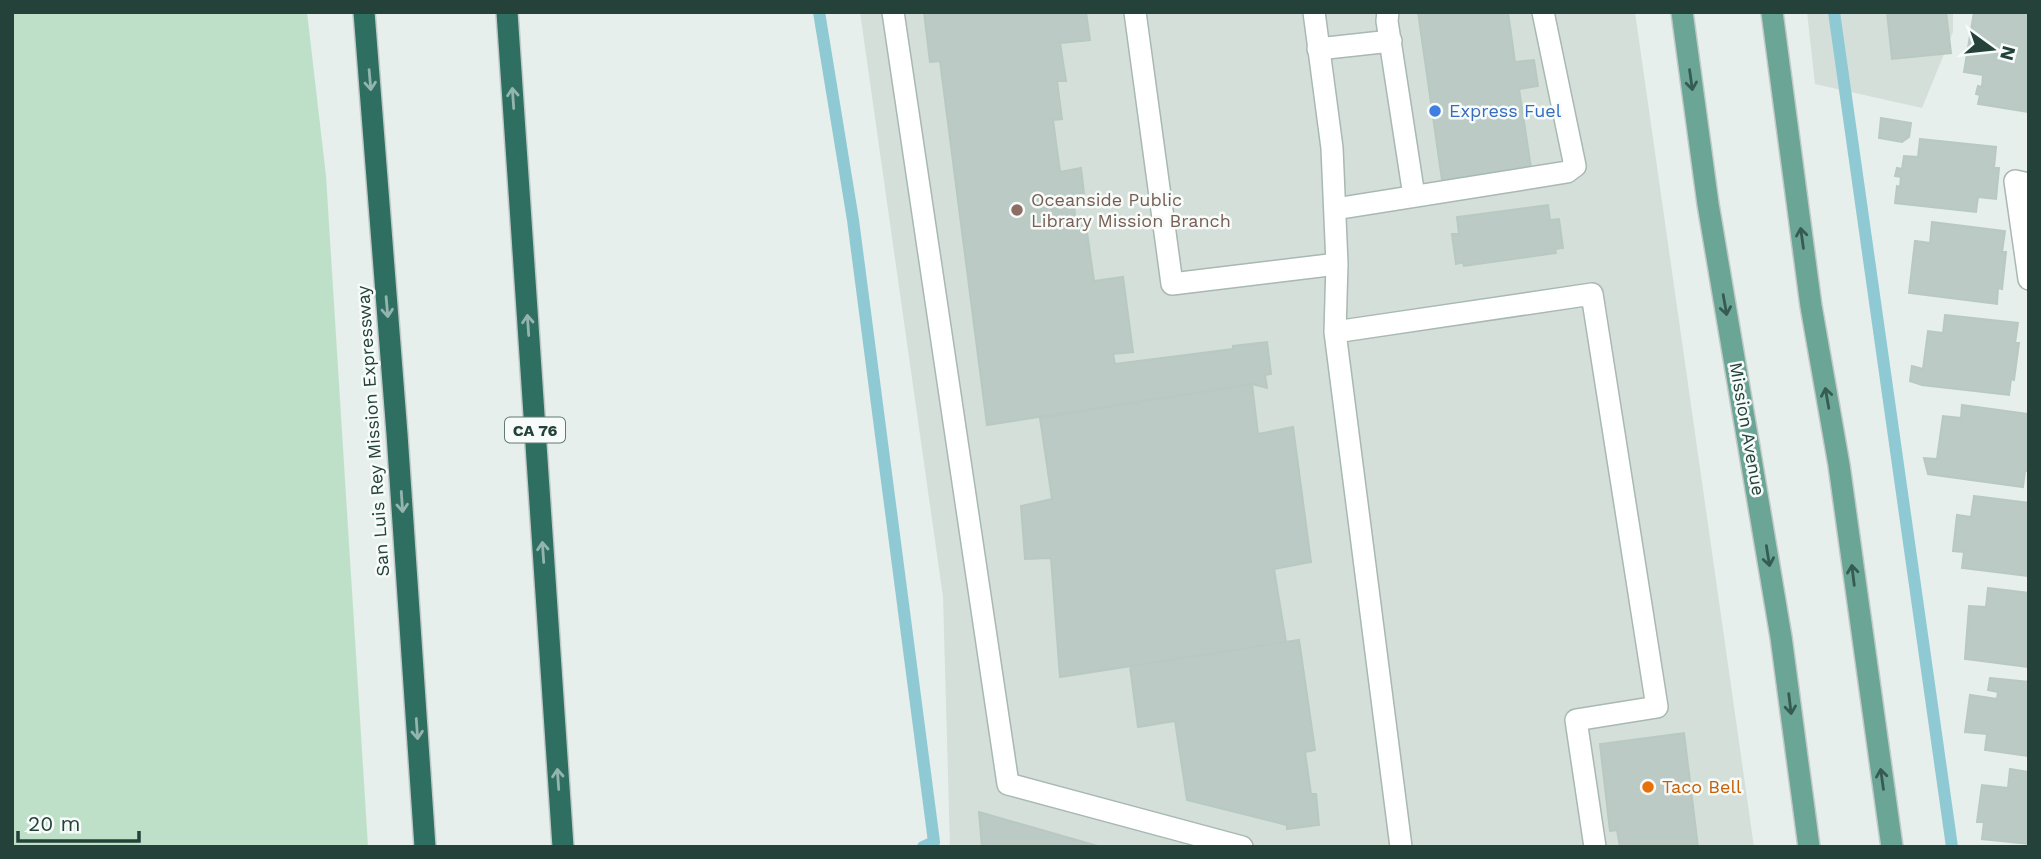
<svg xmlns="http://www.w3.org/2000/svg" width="2041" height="859" font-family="'Work Sans',sans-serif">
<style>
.built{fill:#d4dfda}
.green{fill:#bfe0c8}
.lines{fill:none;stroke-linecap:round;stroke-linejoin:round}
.stream{stroke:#8ec9d4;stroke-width:12}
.building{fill:#bbcac4;stroke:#b8c9c2;stroke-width:2}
.minor-casing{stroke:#a8b8b2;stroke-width:24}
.major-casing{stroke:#c2cac8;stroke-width:24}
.highway-casing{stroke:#c2cac8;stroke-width:24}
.minor{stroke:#fff;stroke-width:21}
.major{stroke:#6aa596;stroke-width:21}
.highway{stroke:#2f6f62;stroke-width:21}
.oneway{stroke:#93b5ae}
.oneway2{stroke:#365b51}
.shop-dot{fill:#3f7fe0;stroke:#f7fbf9;stroke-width:2.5}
.education-dot{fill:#8d6e63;stroke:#f7fbf9;stroke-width:2.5}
.food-dot{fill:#e8710a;stroke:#f7fbf9;stroke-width:2.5}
.labels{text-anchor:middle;stroke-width:5;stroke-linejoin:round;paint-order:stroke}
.shield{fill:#f7fbf9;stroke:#637a73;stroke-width:2}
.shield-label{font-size:16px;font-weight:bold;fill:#24423a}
.shop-label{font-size:18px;fill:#366cbe;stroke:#f7fbf9;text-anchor:start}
.education-label{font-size:18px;fill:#785e54;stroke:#f7fbf9;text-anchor:start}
.street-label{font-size:18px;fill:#24423a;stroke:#f7fbf9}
.food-label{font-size:18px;fill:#c56008;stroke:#f7fbf9;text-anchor:start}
</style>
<rect width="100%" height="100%" fill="#e6efeb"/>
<path class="built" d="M860,12h775l119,835h-804l-7,-250z
M1807,12h146v20l-31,76 -107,-24z"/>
<path class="green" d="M12,12h295l19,164 42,671h-356z"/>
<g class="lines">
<path class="stream" d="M819,12l34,208 81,622 -11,5
M1834,12l118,835"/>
</g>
<path class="building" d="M924,12h162l4,28 -30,3 6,38h-9l5,38 -9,1 7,52 21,-4 3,25 -11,1 3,32 10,-1 8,56 29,-4 10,75 -20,2 2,10 118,-15v-3l34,-4 4,32 -6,1 2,13 -15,-4 -265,41 -47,-364 -10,1z
M1418,12h90l7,50 19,-2 4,26 -19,3 12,79 -89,12z
M1887,12h59l5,41 -59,6z
M1974,12h55v100l-51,-8 2,-9 -4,-1 2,-8 4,1 1,-12 -19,-3z
M1881,118l30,5 -2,14 -7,5 -23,-4z
M1920,139l76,8 -2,21h5l-3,31 -18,-2 -2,15 -81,-9 2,-17 3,1 1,-10 -6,-1 2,-8 5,1 2,-13 14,1z
M1548,205l2,15 9,-1 4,29 -8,1 1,4 -92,13 -1,-4 -7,2 -4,-30h7l-2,-17z
M1932,222l73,9 -3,21h4l-4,37 -4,-1 -1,16 -88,-11 6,-52 15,2z
M1945,315l73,8 -3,20h4l-5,37 -3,-1 -2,16 -87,-10 -12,-4 2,-15 11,3 5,-38 15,2z
M1252,384l6,50 35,-7 18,135 -37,7 12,73 -226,35 -9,-119 -26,1 -4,-53 31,-7 -12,-81z
M1962,405l67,9v57h-4l-2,16 -95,-13 -4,-16 13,1 6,-43 18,2z
M1974,496l55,7v73l-67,-8 2,-16 -11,-1 4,-36 14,2z
M1988,588l41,5v74l-64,-8 4,-53 17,1z
M1299,640l16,110 -10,2 6,42h5l3,31 -32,4v-4l-100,-25 -12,-79 -37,6 -8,-61z
M1990,678l39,4v74l-44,-6 2,-16 -22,-2 5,-37 27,4 1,-7 -10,-2z
M1684,733l14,114h-78l-3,-17 -7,1 -10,-87z
M2010,769l19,3v72l-47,-5 2,-17h-7l5,-37 26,3z
M979,812l122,35h-119z"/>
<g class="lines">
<defs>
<path id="minor" d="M893,12l115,772 234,63
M1135,12l37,272 165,-20
M1314,12l18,136 5,116 -2,68 66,515
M1388,12l-1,9 27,175
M1318,49l73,-8
M2029,184l-14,-3 14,98
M1335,209l232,-37 8,-6 -32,-154
M1335,332l257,-38 65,413 -81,13 19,127"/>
<path id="major" d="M1682,12l26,192 73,433 28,210
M1772,12l39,294 28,159 53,382"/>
<path id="highway" d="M364,12l33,422 28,413
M507,12l56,835"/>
</defs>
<use href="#minor" class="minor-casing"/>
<use href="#major" class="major-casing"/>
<use href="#highway" class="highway-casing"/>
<use href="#minor" class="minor"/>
<use href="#major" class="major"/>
<use href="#highway" class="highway"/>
</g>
<defs><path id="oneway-shaft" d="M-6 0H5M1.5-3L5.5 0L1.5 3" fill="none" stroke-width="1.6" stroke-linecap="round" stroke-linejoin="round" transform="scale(1.75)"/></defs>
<g class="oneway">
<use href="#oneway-shaft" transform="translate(370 80) rotate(85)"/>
<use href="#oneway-shaft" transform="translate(513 98) rotate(-94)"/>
<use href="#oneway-shaft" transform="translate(387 307) rotate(85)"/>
<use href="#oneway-shaft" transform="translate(528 325) rotate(-94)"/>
<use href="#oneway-shaft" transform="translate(402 502) rotate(86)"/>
<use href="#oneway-shaft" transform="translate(543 552) rotate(-94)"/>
<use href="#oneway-shaft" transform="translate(417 729) rotate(86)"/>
<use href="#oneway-shaft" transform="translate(558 779) rotate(-94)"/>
</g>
<g class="oneway2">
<use href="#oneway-shaft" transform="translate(1691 80) rotate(82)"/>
<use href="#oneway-shaft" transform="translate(1802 238) rotate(-98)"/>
<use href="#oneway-shaft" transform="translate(1725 305) rotate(80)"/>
<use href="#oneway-shaft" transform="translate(1827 398) rotate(-100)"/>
<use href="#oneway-shaft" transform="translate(1768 556) rotate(81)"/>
<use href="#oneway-shaft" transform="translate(1853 575) rotate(-97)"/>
<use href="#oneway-shaft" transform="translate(1790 704) rotate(83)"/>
<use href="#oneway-shaft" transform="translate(1882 779) rotate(-98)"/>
</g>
<circle class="shop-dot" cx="1435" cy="111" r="7"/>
<circle class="education-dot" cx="1017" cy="210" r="7"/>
<circle class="food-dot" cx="1648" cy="787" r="7"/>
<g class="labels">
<rect class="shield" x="505" y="417.5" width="60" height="25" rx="5"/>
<g class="shield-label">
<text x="535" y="436">CA 76</text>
</g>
<g class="shop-label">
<text x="1449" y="117">Express Fuel</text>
</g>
<g class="education-label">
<text x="1031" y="206">Oceanside Public<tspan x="1031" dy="21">Library Mission Branch</tspan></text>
</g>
<g class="street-label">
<text transform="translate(1747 429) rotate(80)" y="6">Mission Avenue</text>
<text transform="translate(373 431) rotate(-94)" y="6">San Luis Rey Mission Expressway</text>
</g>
<g class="food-label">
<text x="1662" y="793">Taco Bell</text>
</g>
</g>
<rect width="2041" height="859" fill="none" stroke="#24423a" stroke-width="28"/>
<g transform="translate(1992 49) rotate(105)" stroke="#f7fbf9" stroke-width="5" paint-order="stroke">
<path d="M0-5L12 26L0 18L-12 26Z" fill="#24423a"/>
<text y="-10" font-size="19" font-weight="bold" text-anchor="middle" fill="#24423a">N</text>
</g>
<path d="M18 831v10h121v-10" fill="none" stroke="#24423a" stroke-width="3.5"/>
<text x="28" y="831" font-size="21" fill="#24423a" stroke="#f7fbf9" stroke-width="5" paint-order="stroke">20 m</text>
</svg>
